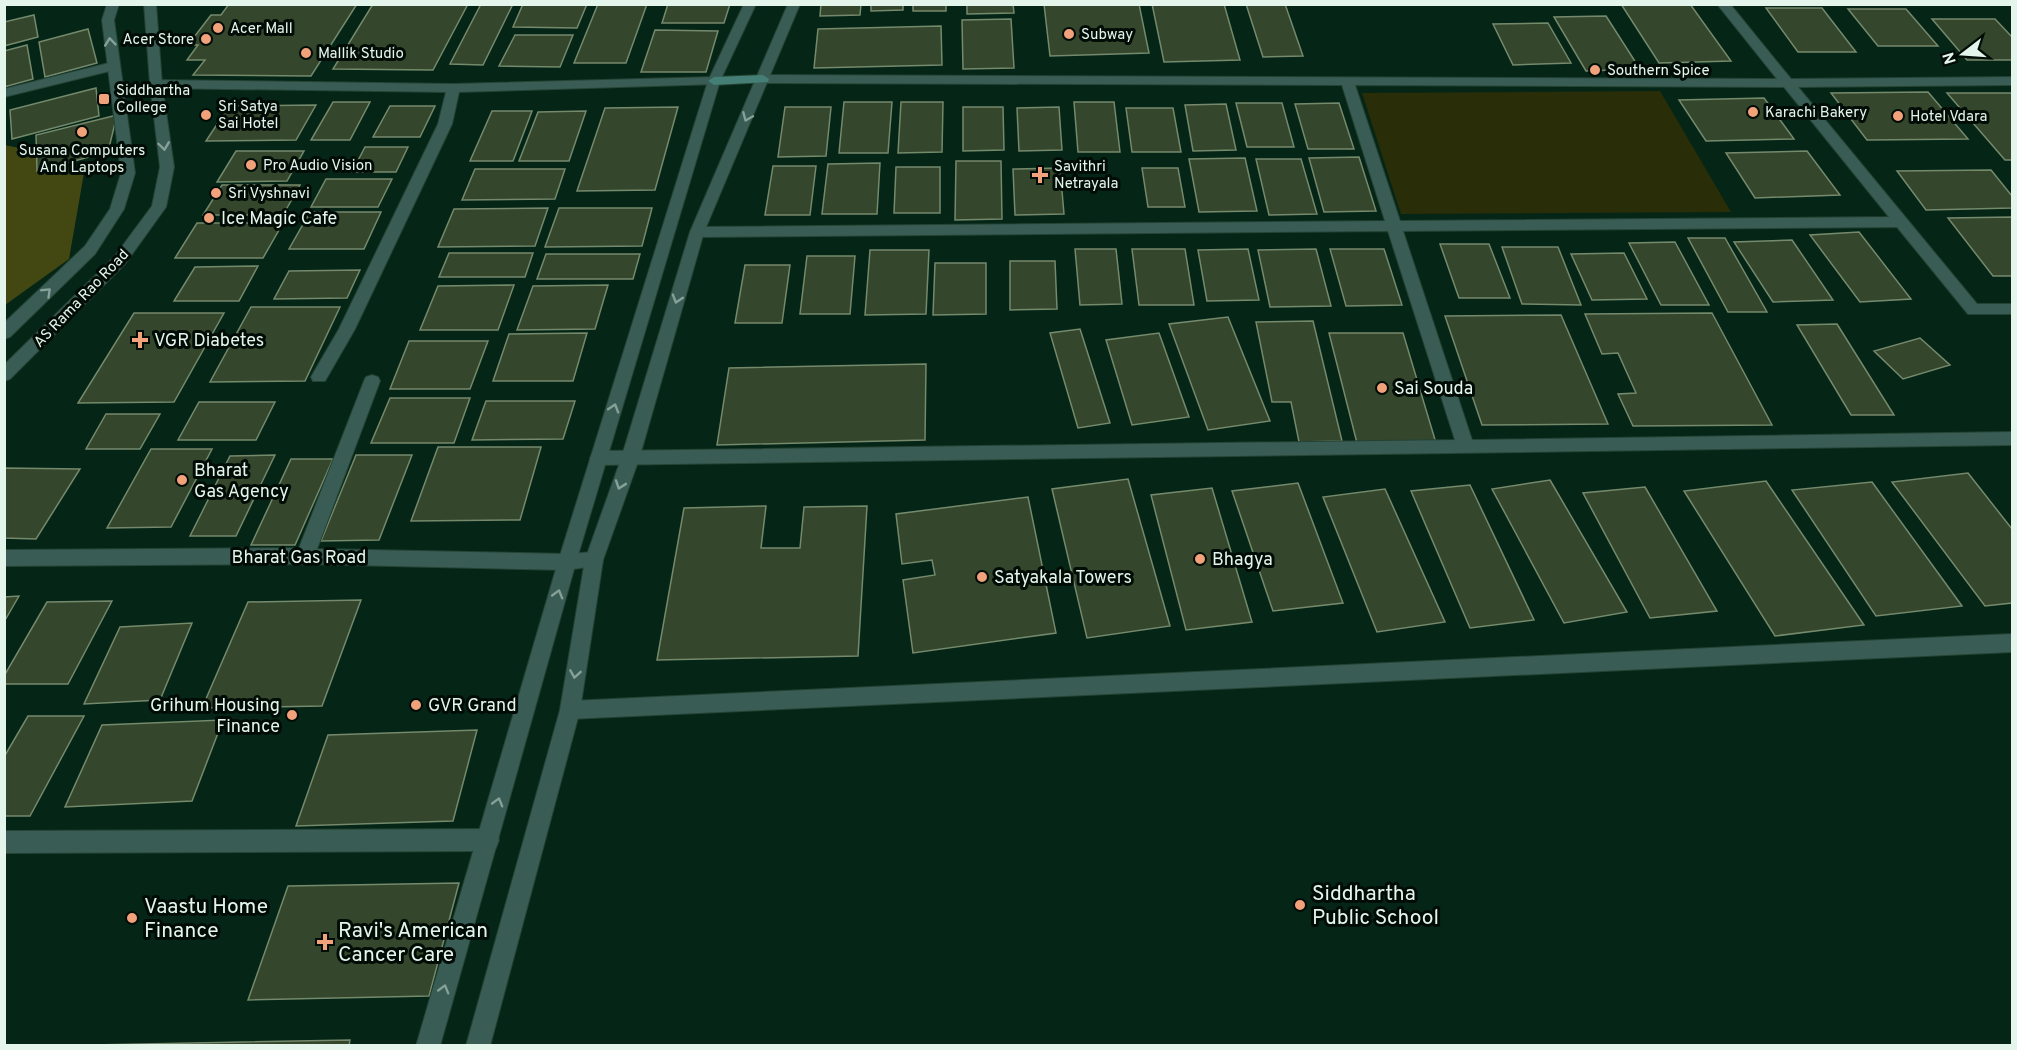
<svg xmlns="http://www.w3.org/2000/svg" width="2017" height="1050" font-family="Overpass,sans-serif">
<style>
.green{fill:#292d08}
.forest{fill:#434813}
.building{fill:#34462c;stroke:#75896d;stroke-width:1.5}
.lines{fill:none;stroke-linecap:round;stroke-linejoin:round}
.service-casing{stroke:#244334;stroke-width:2}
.minor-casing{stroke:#244334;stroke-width:2}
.tertiary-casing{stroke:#244334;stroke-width:2}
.secondary-casing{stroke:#244334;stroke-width:2}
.service{fill:#395c55;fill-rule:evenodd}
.minor{fill:#395c55;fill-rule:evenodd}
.tertiary{fill:#395c55;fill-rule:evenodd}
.secondary{fill:#457e74;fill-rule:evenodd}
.oneway{stroke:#86a198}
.poi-dot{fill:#f1a27b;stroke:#020c06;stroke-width:2}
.labels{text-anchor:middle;stroke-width:6;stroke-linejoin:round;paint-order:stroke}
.far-poi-label{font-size:15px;fill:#e4f6eb;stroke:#020c06;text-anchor:start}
.far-street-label{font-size:15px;fill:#e4f6eb;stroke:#020c06}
.poi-label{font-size:18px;fill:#e4f6eb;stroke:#020c06;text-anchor:start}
.street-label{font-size:18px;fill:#e4f6eb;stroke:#020c06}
.near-poi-label{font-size:21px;fill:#e4f6eb;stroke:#020c06;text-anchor:start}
</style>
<rect width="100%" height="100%" fill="#052616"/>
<path class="green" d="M1660,91l71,121 -330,2 -39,-121z"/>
<path class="forest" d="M4,145l21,4 59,24 -15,86 -64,46z"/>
<path class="building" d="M229,4h128l-46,72 -118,-1 12,-15h-18l11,-15h-10l23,-30h10z
M373,4h95l-35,66 -100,-1z
M481,4h32l-30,61 -33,-1z
M523,4h64l-10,24 -64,-1z
M598,4h49l-21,59h-52z
M668,4h62l-6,19h-62z
M821,4h40l-1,11 -40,1z
M871,4h32v6l-32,1z
M913,4h33v7h-33z
M967,4h46l1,9 -47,1z
M1044,4h95l10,49 -99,3z
M1152,4h72l16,56 -76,2z
M1246,4h39l18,52 -40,1z
M1621,4h69l41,57 -72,2z
M1766,8h56l34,44h-58z
M1848,9h58l32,37h-60z
M34,15l4,22 -34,9v-24z
M1606,16l34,53 -54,2 -32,-54z
M1011,19l3,49 -51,1 -1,-49z
M1932,19h63l17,18v23h-45z
M1548,23l23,40 -58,2 -20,-41z
M941,26l1,39 -128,3 4,-39z
M88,29l9,34 -52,14 -6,-35z
M655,30l63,1 -12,41h-65z
M515,35h58l-13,32 -61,-1z
M27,45l6,34 -29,8v-36z
M96,88l3,28 -87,23 -2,-29z
M1928,92l40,47 -101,1 -36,-47z
M1947,93h65v67h-7z
M1764,98l30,41 -88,2 -27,-41z
M333,102h37l-20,38h-39z
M844,102h48l-4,51h-49z
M901,102h42l-1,50 -44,1z
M1074,102h40l6,50h-42z
M1236,103h46l12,44h-47z
M1339,103l15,46h-46l-13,-45z
M1226,104l10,46 -43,1 -8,-46z
M316,105l-20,35 -90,1 23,-35z
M390,106h45l-15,31h-47z
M678,107l-23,83 -78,1 28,-83z
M785,107h46l-5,49 -48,1z
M963,107h40l1,43 -41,1z
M1059,107l3,43 -43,1 -2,-43z
M1126,108h47l8,44h-49z
M492,111h40l-19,50h-43z
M586,111l-17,50h-50l19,-49z
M117,115l-9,37 -71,19 -1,-36z
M365,147h43l-12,25h-44z
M236,151h68l-17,30 -70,1z
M1807,151l33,44 -85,3 -29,-45z
M1359,157l17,54 -52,1 -15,-54z
M1245,158l12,53 -58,1 -10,-53z
M1256,159h45l16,55 -48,1z
M956,161h45l1,58 -47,1z
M880,163l-3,51h-55l6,-50z
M773,166h43l-6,49h-45z
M896,167h44v46h-46z
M1060,168l4,46 -49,1 -2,-46z
M1142,168h36l7,39h-37z
M475,169h90l-10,30 -93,1z
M1991,170l21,26v12l-86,2 -29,-39z
M326,179h66l-14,28h-67z
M222,185h78l-17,30h-80z
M548,208l-13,38 -97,1 16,-38z
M559,208h93l-10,38 -97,1z
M310,212h71l-17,37h-75z
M2012,217v59h-19l-45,-58z
M197,223h86l-20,35h-88z
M1859,232l52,67 -51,3 -50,-67z
M1688,238h37l42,74h-39z
M1792,240l41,60 -60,2 -39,-60z
M1675,242l34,63h-48l-32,-62z
M1440,244h49l21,54h-51z
M1502,247h56l23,58 -59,-1z
M1075,249h41l6,55 -42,1z
M1132,249h53l9,56h-55z
M1248,249l11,51 -52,1 -9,-51z
M1316,249l15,57 -61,1 -12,-57z
M1330,249h54l18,56 -56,1z
M870,250h59l-3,64 -61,1z
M449,253h84l-8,24h-86z
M1624,253l23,46 -55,1 -21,-46z
M546,254h94l-7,25h-96z
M807,256h48l-5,58h-50z
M1010,261h45l2,48 -47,1z
M935,263h51v51l-53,1z
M745,265h45l-8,58h-47z
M258,266l-19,35h-65l21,-34z
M360,270l-13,28 -73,1 15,-28z
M514,285l-16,45h-78l18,-44z
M608,285l-13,44 -78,1 16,-44z
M251,307h89l-35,74 -95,1z
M134,313h90l-50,89 -96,1z
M1712,313l60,112 -139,1 -15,-32 18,-1 -18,-40 -16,1 -17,-40z
M1561,315l47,109 -126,1 -37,-109z
M1228,317l42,104 -62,9 -39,-106z
M1313,321l29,120 -43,1 -8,-40h-19l-16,-80z
M1837,324l57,91h-43l-54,-90z
M1080,329l30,94 -32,5 -28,-95z
M587,333l-14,48h-80l16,-47z
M1159,333l30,84 -57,8 -26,-85z
M1329,333h74l33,110h-79z
M1920,338l30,27 -47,14 -29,-28z
M409,341h79l-18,48h-80z
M926,364l-1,76 -208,5 12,-77z
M390,398h80l-16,45h-83z
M486,401h89l-12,38 -91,1z
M199,402h76l-19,38h-78z
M106,414h54l-20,35h-54z
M438,447h103l-21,73 -109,1z
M151,449h61l-41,78 -64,1z
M275,455l-39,81h-46l40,-80z
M356,455h56l-33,85 -58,1z
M291,459h42l-38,86h-44z
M4,468l76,1 -44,70 -32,-1z
M1968,473l44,56v74l-27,3 -93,-124z
M1128,479l42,147 -83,12 -35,-149z
M1550,480l77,132 -63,11 -72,-134z
M1766,481l98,144 -89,11 -91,-145z
M1872,482l90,124 -86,10 -84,-126z
M1298,483l45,120 -70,8 -41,-120z
M1470,485l64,135 -64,8 -59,-137z
M1645,487l72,124 -67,7 -67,-125z
M1212,488l40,134 -66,8 -35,-135z
M1385,489l60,133 -68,10 -54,-135z
M1028,497l28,136 -143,20 -10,-73 32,-5 -3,-15 -30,4 -6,-50z
M766,506l-5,42h39l4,-41 63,-1 -9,150 -201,4 27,-152z
M19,596l-15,26v-25z
M361,600l-39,106 -120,2 46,-106z
M112,601l-44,83h-64v-8l43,-74z
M192,623l-32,77 -76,4 36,-77z
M28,716h56l-54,100h-26v-59z
M223,720l-31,81 -127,6 37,-82z
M477,730l-24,91 -157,5 32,-91z
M459,883l-30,113 -181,4 40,-114z
M350,1040l-1,6h-309z"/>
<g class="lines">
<defs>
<path id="service" d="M2012,634v18l-1442,67 -7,-2 -3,-7 3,-7 7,-2z"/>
<path id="minor" d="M1717,4h13l61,75 221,-2v8l-214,2 179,217h35v10h-44l-71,-87 -494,4 69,209 540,-8v13l-1413,20 -6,-2 -3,-5 3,-5 6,-2 856,-11 -67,-209 -691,6 -7,-5 7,-5 688,-6 -43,-136 -579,-2 -6,-4 6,-4 1014,4zM1355,85l429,2 105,130 -489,4z
M113,62l6,4 -1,3 -114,28v-8z
M714,77l6,4 -1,3 -260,8 -7,32 -97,205 -30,52h-12l-2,-4 28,-48 99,-205 8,-32 -290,-4 -6,-4 6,-4 297,4z
M372,375l6,2 2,4 -63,168 250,5 27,-2 7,3 2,5 -2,5 -34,5 -262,-6 -301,2v-16l295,-2 65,-167 2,-4z
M488,829l8,3 3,8 -3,8 -8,3 -484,2v-22z"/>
<path id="tertiary" d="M107,4h12l-5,16 21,153 -11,36 -29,45 -85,83 -6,2v-16l81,-77 25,-37 11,-36 -19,-153z
M144,4h12l6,80 12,83 -8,40 -41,57 -115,115 -6,2v-16l111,-109 37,-50 8,-39 -10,-83z
M744,4h12l-36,77 -144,481 -136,484h-24l142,-484 150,-481z
M788,4h12l-96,228 -65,227 -36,101 -23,150 -90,336h-24l94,-336 25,-150 36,-101 69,-227z"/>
<path id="secondary" d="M763,75l6,4 -1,3 -54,3 -6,-4 6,-4z"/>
</defs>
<use href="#service" class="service-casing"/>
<use href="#minor" class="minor-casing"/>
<use href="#tertiary" class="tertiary-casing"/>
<use href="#secondary" class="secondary-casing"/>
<use href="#service" class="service"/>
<use href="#minor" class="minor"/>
<use href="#tertiary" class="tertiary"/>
<use href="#secondary" class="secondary"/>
</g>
<defs><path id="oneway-chevron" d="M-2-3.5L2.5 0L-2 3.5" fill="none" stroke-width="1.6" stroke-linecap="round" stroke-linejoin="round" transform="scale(1.5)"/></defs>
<g class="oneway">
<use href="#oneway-chevron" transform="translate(110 42) rotate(-96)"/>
<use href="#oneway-chevron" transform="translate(747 117) rotate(113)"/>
<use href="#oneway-chevron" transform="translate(164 146) rotate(82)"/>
<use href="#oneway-chevron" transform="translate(47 292) rotate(-44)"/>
<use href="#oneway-chevron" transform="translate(677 299) rotate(107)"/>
<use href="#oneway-chevron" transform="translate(614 408) rotate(-73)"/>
<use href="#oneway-chevron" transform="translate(620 485) rotate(109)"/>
<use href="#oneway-chevron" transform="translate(558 594) rotate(-74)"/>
<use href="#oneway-chevron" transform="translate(575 674) rotate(99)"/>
<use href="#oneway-chevron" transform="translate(498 802) rotate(-74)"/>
<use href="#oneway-chevron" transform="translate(444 989) rotate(-74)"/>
</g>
<g class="poi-dot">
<circle cx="218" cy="28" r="6"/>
<circle cx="1069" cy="34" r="6"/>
<circle cx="206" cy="39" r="6"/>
<circle cx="306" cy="53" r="6"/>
<circle cx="1595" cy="70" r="6"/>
<rect x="98" y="93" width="12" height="12" rx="3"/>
<circle cx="1753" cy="112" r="6"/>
<circle cx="206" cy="115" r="6"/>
<circle cx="1898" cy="116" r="6"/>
<circle cx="82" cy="132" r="6"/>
<circle cx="251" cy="165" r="6"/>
<path d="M1037 166h6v6h6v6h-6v6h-6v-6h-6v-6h6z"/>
<circle cx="216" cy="193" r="6"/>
<circle cx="209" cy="218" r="6"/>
<path d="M137 331h6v6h6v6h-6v6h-6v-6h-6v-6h6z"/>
<circle cx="1382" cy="388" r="6"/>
<circle cx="182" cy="480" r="6"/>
<circle cx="1200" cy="559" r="6"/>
<circle cx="982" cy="577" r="6"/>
<circle cx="416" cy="705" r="6"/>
<circle cx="292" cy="715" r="6"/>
<circle cx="1300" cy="905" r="6"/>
<circle cx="132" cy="918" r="6"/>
<path d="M322 933h6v6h6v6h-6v6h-6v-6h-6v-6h6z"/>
</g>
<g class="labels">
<g class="far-poi-label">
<text x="230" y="33">Acer Mall</text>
<text x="1081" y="39">Subway</text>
<text x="194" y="44" text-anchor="end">Acer Store</text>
<text x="318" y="58">Mallik Studio</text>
<text x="1607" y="75">Southern Spice</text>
<text x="116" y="95">Siddhartha<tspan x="116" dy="17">College</tspan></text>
<text x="218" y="111">Sri Satya<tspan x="218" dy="17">Sai Hotel</tspan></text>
<text x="1765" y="117">Karachi Bakery</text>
<text x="1910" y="121">Hotel Vdara</text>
<text x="82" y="155" text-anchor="middle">Susana Computers<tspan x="82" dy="17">And Laptops</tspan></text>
<text x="263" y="170">Pro Audio Vision</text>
<text x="1054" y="171">Savithri<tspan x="1054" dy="17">Netrayala</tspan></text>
<text x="228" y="198">Sri Vyshnavi</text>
</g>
<g class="far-street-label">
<text transform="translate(81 298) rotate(-46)" y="5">AS Rama Rao Road</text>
</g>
<g class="poi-label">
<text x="221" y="224">Ice Magic Cafe</text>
<text x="154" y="346">VGR Diabetes</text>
<text x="1394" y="394">Sai Souda</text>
<text x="194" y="476">Bharat<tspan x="194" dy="21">Gas Agency</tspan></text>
<text x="1212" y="565">Bhagya</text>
<text x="994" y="583">Satyakala Towers</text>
<text x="280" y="711" text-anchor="end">Grihum Housing<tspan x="280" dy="21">Finance</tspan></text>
<text x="428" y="711">GVR Grand</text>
</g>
<g class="street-label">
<text x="299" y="563">Bharat Gas Road</text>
</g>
<g class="near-poi-label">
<text x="1312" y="900">Siddhartha<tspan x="1312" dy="24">Public School</tspan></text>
<text x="144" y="913">Vaastu Home<tspan x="144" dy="24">Finance</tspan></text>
<text x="338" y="937">Ravi's American<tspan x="338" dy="24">Cancer Care</tspan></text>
</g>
</g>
<rect width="2017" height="1050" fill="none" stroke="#e4f6eb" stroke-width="12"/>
<g transform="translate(1963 54) rotate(253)" stroke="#020c06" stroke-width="4.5" paint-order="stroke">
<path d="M0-4.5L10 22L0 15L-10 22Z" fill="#e4f6eb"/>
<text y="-9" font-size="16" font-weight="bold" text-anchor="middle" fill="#e4f6eb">N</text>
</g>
</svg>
